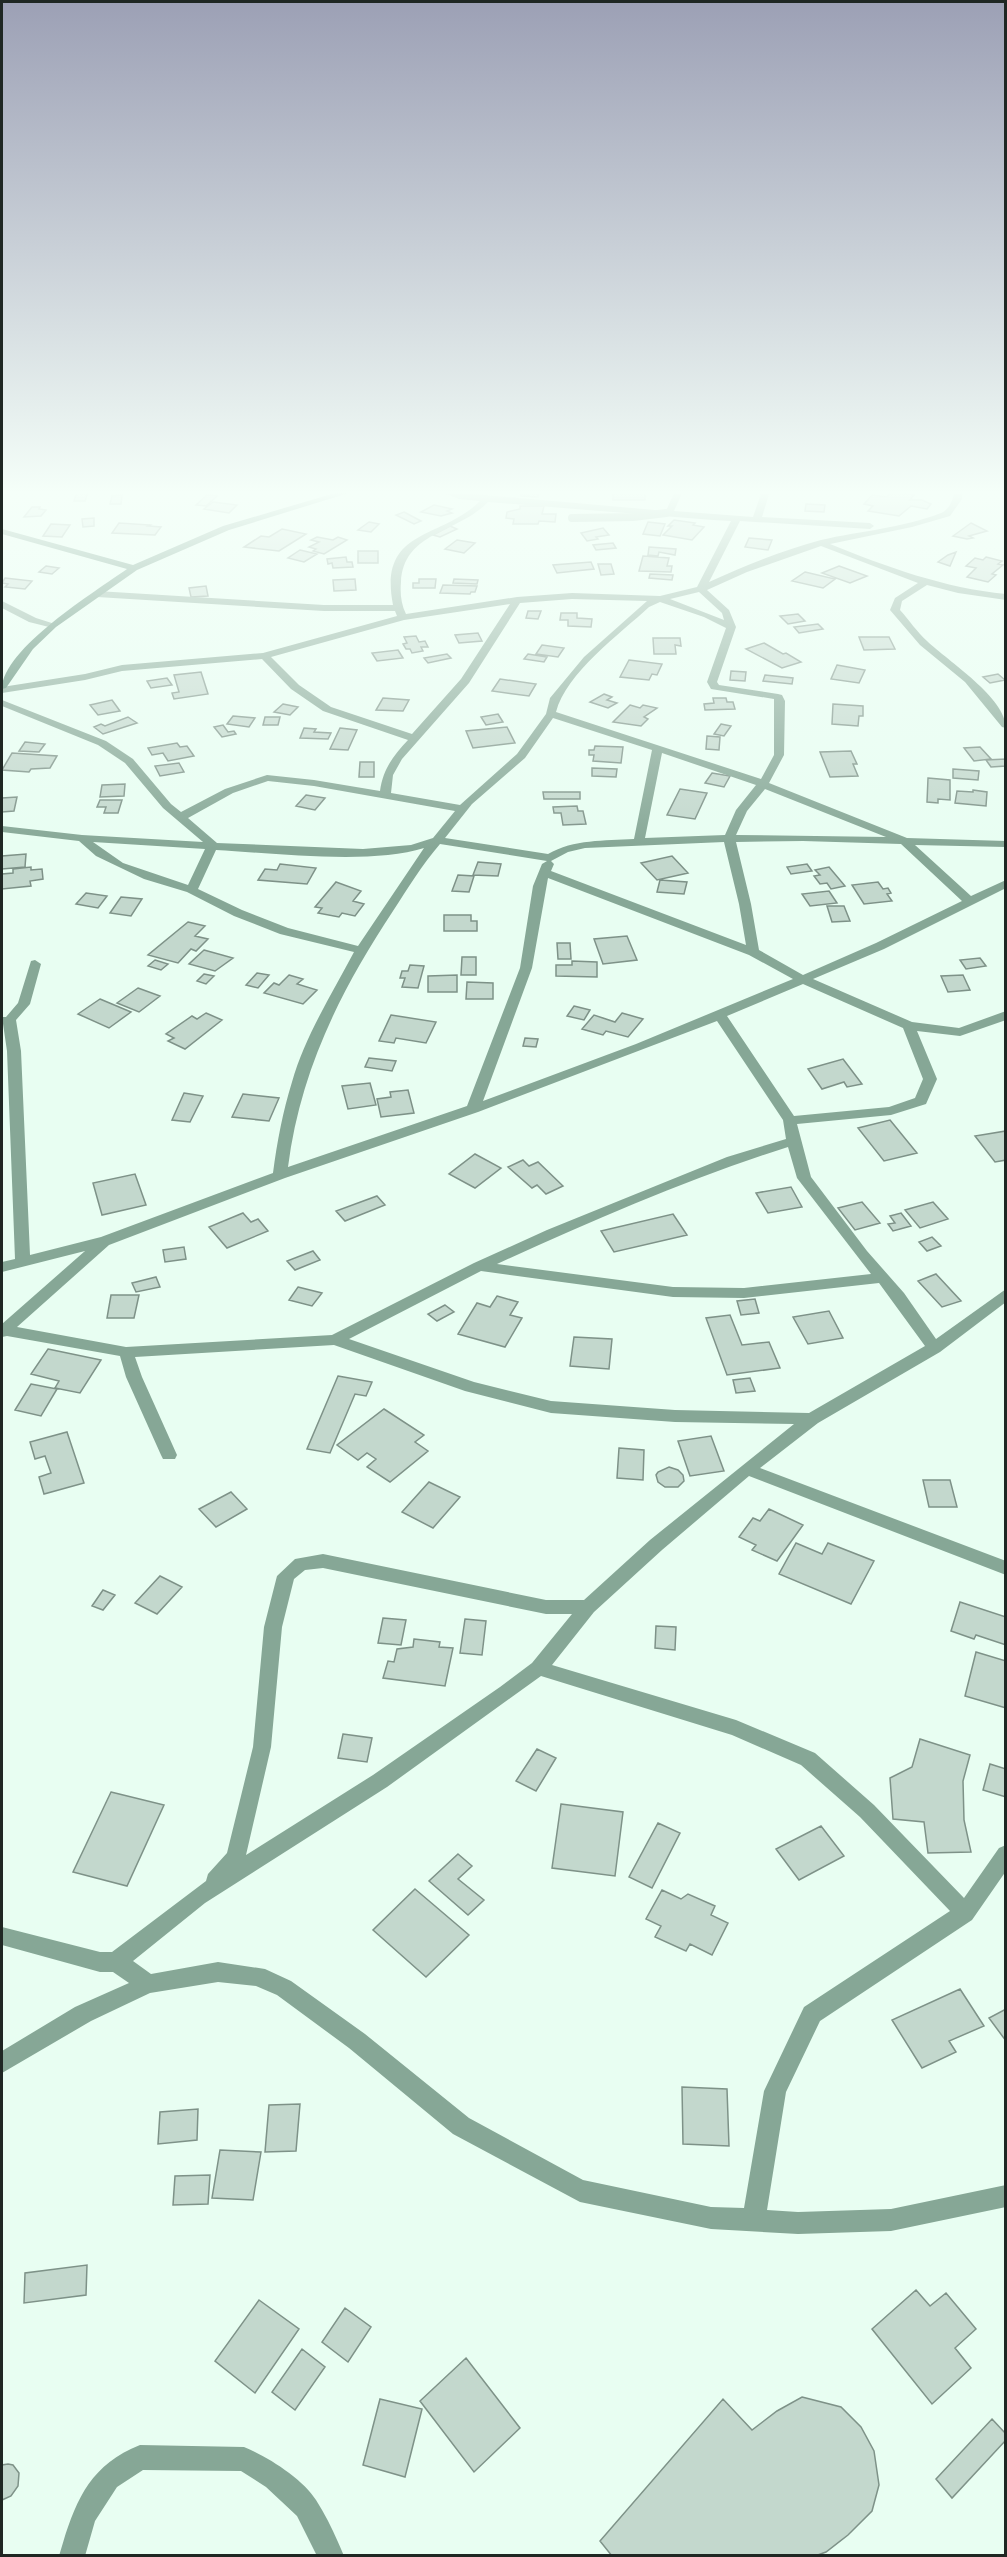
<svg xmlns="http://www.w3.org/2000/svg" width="1007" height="2557" font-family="Ubuntu,sans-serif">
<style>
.building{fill:#c3d8cd;stroke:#7e9288;stroke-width:1.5}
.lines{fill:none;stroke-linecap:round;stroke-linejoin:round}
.lane{stroke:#86a796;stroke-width:8}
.street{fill:#86a796;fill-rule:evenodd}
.secondary{fill:#4e7f68;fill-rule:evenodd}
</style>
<rect width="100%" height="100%" fill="#e8fef2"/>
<path class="building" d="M522,491h16v6l-17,-1z
M892,491l22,4 -4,5h12l9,4 -4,5 -16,-3 -12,10 -31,-5 5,-5 -9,-2 8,-9 15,2z
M77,492h11l-3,9h-11z
M613,492l32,1v7h-32z
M122,495l-1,9h-11l2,-8z
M207,495l10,1 -11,10 -10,-1z
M213,502l24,3 -8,8 -25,-4z
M806,504l19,1 -1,7 -19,-1z
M434,505l18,4 -5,2 5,2 -11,3 -20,-4z
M520,506h24l-2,8h14l-1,8 -16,-1 -1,3h-25l1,-5 -8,-1 1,-6 13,-3z
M32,507h8l-1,2 7,1 -5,6 -17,1z
M404,512l17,9 -7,3 -18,-9z
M94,518v8l-11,1 -1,-8z
M674,520l21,3 -2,2 11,2 -12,13 -29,-5 9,-9h-4z
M369,522l10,2 -8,8 -13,-2z
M648,522l17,2 -5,12 -17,-2z
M119,523l31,2 -2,1 13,1 -6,8 -43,-2z
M971,523l16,8 -18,5 4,2 -6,1 -14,-3z
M51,524l19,1 -8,12 -19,-1z
M450,526l7,3 -17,8 -7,-2z
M603,528l6,7 -13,2 2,2 -11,2 -6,-8z
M282,529l24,5 -27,17 -35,-4 17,-11 8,1z
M317,537l16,3 5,-3 9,3 -23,14 -11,-3 3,-2 -7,-2 10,-5 -8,-2z
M749,538l23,2 -4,10 -23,-3z
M457,540l18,3 -11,10 -19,-4z
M613,543l3,5 -20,2 -3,-5z
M649,547l27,2 -1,6 -16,-3 -1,4 -10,-1z
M300,550l17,4 -13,8 -16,-4z
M358,551h20v12h-20z
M956,552l-6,14 -12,-4 10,-7z
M643,556l26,2 -2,8h5l-1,6 -32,-1z
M346,557l1,5h5l1,5 -20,1 -1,-5 -4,1 -1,-5z
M986,557l16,4 -4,3 5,1 -11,9 4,1 -8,7 -21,-5 9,-9 -10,-2 9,-8 8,2z
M591,562l3,7 -19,2 -18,2 -4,-8z
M598,564h13l3,10 -13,1z
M46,566l13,2 -7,6 -13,-2z
M839,566l28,10 -17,7 -28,-10z
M805,572l30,7 -12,9 -31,-7z
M650,574l23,1 -1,5 -23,-2z
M5,578l27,3 -7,8 -20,-2 3,-3 -6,-1z
M355,579l1,11 -22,1 -1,-11z
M419,579h17l-1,9h-22v-5h6z
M454,579l24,1 -1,4 -24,-1z
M443,585l34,1 -2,6h-4l-1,2 -30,-1z
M206,586l2,10 -17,1 -2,-9z
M528,611h13l-3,8 -12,-1z
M561,613h16v5l15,1 -1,8 -23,-1v-6h-8z
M798,614l7,7 -17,3 -8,-8z
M818,624l5,5 -24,4 -5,-6z
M478,633l4,8 -23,2 -4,-8z
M416,636l3,6 6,-1 3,6h-7l2,4 -11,2 -2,-4h-4l-3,-5 4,-1 -3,-6z
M859,637h30l6,12 -31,1z
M653,638h27l1,8 -6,-1 1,9h-22z
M764,643l19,11 3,-1 15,9 -19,6 -36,-19z
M542,645l22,3 -6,9 -22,-3z
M398,650l5,8 -26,3 -5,-8z
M447,654l4,4 -23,5 -4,-5z
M528,654l19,3 -3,5 -20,-3z
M629,660l33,4 -5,11 -5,-1 -3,6 -29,-3z
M837,665l28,5 -6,13 -28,-4z
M731,671l15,1 -1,9 -15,-1z
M201,672l7,22 -34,5 -2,-6 7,-1 -5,-17z
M998,674l7,6 -15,3 -7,-6z
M765,675l28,3 -1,6 -29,-3z
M167,678l5,7 -21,3 -4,-7z
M500,679l36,5 -7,12 -37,-5z
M604,694l8,3 -5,3 10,3 -9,5 -18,-6z
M383,698l26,2 -6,11 -27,-1z
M713,698h13l1,4h6l2,7 -30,1 -1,-6 10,-1z
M112,700l8,11 -22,4 -8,-10z
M283,704l15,3 -8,8 -16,-3z
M833,704l30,2v10h-4l-1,10 -26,-2z
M630,705l10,3 3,-3 14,3 -13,9 4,2 -7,7 -28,-4z
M498,714l5,8 -17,3 -5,-8z
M233,716l22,2 -6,9 -22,-3z
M128,717l9,6 -34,11 -9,-7 7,-3 4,2z
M265,717h15l-2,8h-15z
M721,724l10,2 -7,10 -10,-2z
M223,725l5,7 6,-1 2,3 -14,3 -8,-10z
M507,727l8,16 -42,5 -7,-17z
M304,728l12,1 -2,3 17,1 -3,6 -28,-1z
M340,728l17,2 -9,20 -18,-1z
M707,736l13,1 -1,13 -13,-1z
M25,742l20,2 -6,8 -20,-1z
M177,743l3,4 7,-1 7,10 -26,5 -5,-8 -11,2 -4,-7z
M595,746l28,1 -2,16 -28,-2 1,-6h-5v-5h5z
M980,747l11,12 -17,2 -10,-13z
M851,751l6,13h-4l5,12 -28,1 -10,-25z
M12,753l45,3 -7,12 -19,1 -2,3 -27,-2z
M1006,759v7l-15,1 -5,-7z
M360,762h14v15h-15z
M179,763l5,9 -24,4 -5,-10z
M592,768l25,1 -1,8 -24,-1z
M953,769l26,2 -1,9 -25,-2z
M712,773l18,3 -6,11 -19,-4z
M928,778l22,2v20l-12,-1v4l-11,-1z
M125,784l-1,12 -24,1 2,-12z
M680,789l27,4 -12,26 -28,-4z
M973,790l14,2 -1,14 -31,-3 2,-12 16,1z
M543,792h37v7h-36z
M306,795l19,3 -10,12 -19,-4z
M17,797l-3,14 -12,1v-14z
M100,800h22l-4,13h-14l2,-6h-9z
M577,806l1,5h5l3,13 -23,1 -2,-12h-7l-1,-6z
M26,854l-1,13 -23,2v-13z
M672,856l16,17 -31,7 -16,-17z
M478,862l23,2 -3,12 -25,-1z
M280,864l36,4 -9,16 -49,-4 7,-11 12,1z
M807,864l5,7 -21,3 -4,-7z
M31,867v3l11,-1 1,10 -13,2 1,5 -29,3v-15l11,-1v-4z
M829,867l16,19 -14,3 -4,-6 -7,1 -6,-8 6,-1 -5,-5z
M458,875l16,1 -5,16 -17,-1z
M660,880l27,2 -3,12 -27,-2z
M336,882l25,9 -8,10 11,3 -9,12 -13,-3 -3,4 -21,-4 4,-5 -7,-1z
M878,882l5,7 5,-1 3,5 -4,1 5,7 -28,3 -12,-19z
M829,891l8,12 -27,3 -8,-12z
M86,893l21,3 -9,12 -22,-4z
M121,897l21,2 -11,17 -21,-3z
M827,906h17l6,15 -18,1z
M444,915h27v6h6v10h-33z
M188,922l17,4 -10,10 13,3 -12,12 -5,-2 -13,14 -30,-8z
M627,936l10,24 -34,4 -9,-25z
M557,943h13l1,16h-13z
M204,950l29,8 -18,13 -26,-7z
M462,957h14v18h-15z
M980,958l6,8 -20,3 -6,-9z
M155,960l13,4 -7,6 -13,-4z
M572,961l25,1v15l-41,-1v-11h16z
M410,965l14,1 -6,22 -16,-1 3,-9h-5l2,-7h6z
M257,973l12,2 -11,13 -12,-3z
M204,974l10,2 -8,8 -9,-3z
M289,975l14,4 -6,5 20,6 -14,14 -39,-11 10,-10 5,2z
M457,975v17h-29v-16z
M963,975l7,15 -22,2 -7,-16z
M467,982l26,1v16h-27z
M138,988l22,8 -21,16 -22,-9z
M100,999l31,13 -22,16 -31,-14z
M574,1006l16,4 -6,10 -17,-4z
M206,1013l16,7 -37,29 -17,-8 6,-3 -8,-4 26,-18 5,3z
M622,1013l21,6 -15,18 -22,-6 -3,4 -21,-6 12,-14 21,7z
M391,1015l45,7 -10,21 -30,-5 -2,5 -15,-2z
M525,1038l13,1 -2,8 -13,-1z
M369,1058l27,3 -4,10 -27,-4z
M843,1059l19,25 -15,3 -3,-5 -22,7 -14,-20z
M370,1083l6,22 -28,4 -6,-23z
M408,1090l6,23 -33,4 -4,-18 14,-2 -1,-5z
M184,1093l19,3 -13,26 -18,-2z
M243,1094l36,4 -10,23 -37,-4z
M890,1120l27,33 -33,8 -26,-33z
M1006,1131v29l-11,2 -20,-26z
M475,1154l26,14 -26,20 -26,-14z
M523,1160l6,6 9,-4 25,24 -17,8 -9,-9 -5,3 -24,-21z
M135,1174l11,31 -44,10 -9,-32z
M791,1187l11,20 -34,6 -12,-20z
M377,1196l8,9 -40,16 -9,-10z
M862,1202l18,21 -25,7 -17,-22z
M933,1202l15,17 -28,9 -15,-18z
M243,1213l8,9 7,-3 10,12 -41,17 -18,-21z
M901,1213l10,13 -18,5 -5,-7 7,-1 -5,-7z
M673,1214l14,21 -73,17 -13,-21z
M932,1237l9,9 -14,5 -8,-9z
M184,1247l2,12 -21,3 -2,-12z
M313,1251l7,9 -25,10 -8,-9z
M936,1274l25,27 -19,6 -24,-26z
M156,1277l4,10 -24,5 -4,-9z
M298,1287l24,6 -10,13 -23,-6z
M111,1295h28l-5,23h-27z
M497,1296l21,6 -8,13 12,3 -17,29 -47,-13 19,-31 13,4z
M755,1299l4,14 -18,2 -4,-14z
M445,1305l9,7 -17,9 -9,-7z
M829,1311l14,27 -35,6 -15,-27z
M730,1315l12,30 27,-3 11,26 -53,7 -21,-57z
M574,1337l38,2 -3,30 -39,-3z
M48,1349l53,11 -21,33 -25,-5 4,-7 -28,-7z
M338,1376l34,6 -6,14 -11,-2 -25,59 -23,-4z
M750,1378l5,13 -19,2 -3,-13z
M31,1384l26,5 -16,27 -26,-6z
M384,1409l40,26 -9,7 13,9 -38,31 -23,-15 9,-8 -9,-6 -9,7 -21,-15z
M67,1432l17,51 -40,11 -5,-17 12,-4 -6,-17 -10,3 -5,-17z
M711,1436l13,35 -34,5 -12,-35z
M619,1448l25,2 -1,30 -26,-2z
M669,1467l9,3 5,5 1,6 -6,6h-13l-7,-5 -2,-7 2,-3z
M923,1480h27l7,27h-28z
M429,1482l31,15 -27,31 -31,-16z
M231,1492l16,17 -31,18 -17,-18z
M769,1509l34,16 -26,36 -25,-11 4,-5 -17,-8 14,-19 7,3z
M796,1543l26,11 6,-11 46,18 -23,43 -72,-30z
M160,1576l22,11 -25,27 -22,-11z
M103,1590l12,5 -12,15 -11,-4z
M960,1602l46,15v28l-30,-10 -2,4 -23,-8z
M383,1618l23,2 -5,25 -23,-2z
M465,1619l21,2 -4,34 -22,-2z
M656,1626l20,1 -1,23 -20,-2z
M414,1639l26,3 -1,5 14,1 -8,38 -62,-8 5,-17 6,1 3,-13 16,-2z
M976,1652l30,9v47l-41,-12z
M343,1734l29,4 -5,24 -29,-4z
M920,1739l50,16 -7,26 1,39 7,32 -43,1 -4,-31 -31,-3 -3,-41 22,-11z
M537,1749l19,9 -20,33 -20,-10z
M990,1764l16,5v28l-23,-7z
M111,1792l53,13 -37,81 -54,-14z
M561,1804l62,8 -8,64 -63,-8z
M658,1823l22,10 -28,55 -23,-11z
M821,1826l23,30 -45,24 -23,-31z
M458,1854l14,12 -14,13 26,21 -16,15 -39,-34z
M415,1889l54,46 -43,42 -53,-47z
M662,1890l19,9 7,-5 27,12 -4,9 17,8 -16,32 -22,-11 -4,7 -31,-14 6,-11 -15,-7z
M960,1989l24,37 -35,15 7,11 -34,16 -30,-48z
M1006,2009v32l-17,-23z
M682,2087l45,2 2,57 -46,-2z
M300,2104l-4,47 -31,1 4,-47z
M198,2109l-1,31 -39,4 2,-32z
M220,2150l41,2 -8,48 -41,-2z
M210,2175l-2,29 -35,1 2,-29z
M87,2265l-1,30 -62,8 1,-30z
M916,2290l14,16 16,-13 30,36 -21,19 16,20 -39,36 -60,-75z
M259,2300l40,29 -44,64 -40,-32z
M345,2308l26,19 -23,35 -26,-20z
M302,2349l23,18 -30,43 -23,-18z
M466,2358l54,70 -46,44 -54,-71z
M802,2397l39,10 20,20 13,24 5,34 -7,26 -24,24 -22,17 -11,4h-203l-12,-15 123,-142 29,31 25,-19z
M380,2399l42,10 -17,68 -42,-12z
M992,2419l14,15v6l-54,58 -16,-19z
M8,2464l5,1 6,8 -1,13 -7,10 -9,4v-35z"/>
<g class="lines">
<path class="lane" d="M572,518l61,-1 33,-4"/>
<path class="street" d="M439,491l227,20 9,-20h8l-9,20 79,6 9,-26h8l-8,26 108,6 4,3 -4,3 -130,-8 -31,61c36,-16 74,-32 112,-42 39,-9 82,-12 120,-27 8,-3 13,-14 13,-22h8v8l-12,17 -38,11 -82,17c57,23 114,44 176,50v6l-48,-7 -31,-8 -25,16 -2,9c9,10 17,22 27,31 21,20 79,57 79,87l-4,-1 -37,-45 -45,-37 -30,-35 5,-12 23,-15 -97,-37 -74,26 -40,18 22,20 7,17 -19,55 2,3 59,9 4,1 3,6 -1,54 -15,28 138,55 99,3v6l-91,-2 56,51 35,-16v8l-122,61 -71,30 99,43 47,6 47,-17v9l-46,16 -43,-5 20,48 -11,25 -35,11 -94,9 14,53 56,74 37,42 32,46 70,-50v13l-66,50 -122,71 -58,45 246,93v14l-257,-99 -87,74 -68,62 -42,53 184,55 79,33 59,52 90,93 35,-50 7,-3v26l-34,49 -152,101 -34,71 -19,118 31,2 93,-3 115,-24v22l-115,24 -93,3 -87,-5 -131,-27 -127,-68 -104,-86 -72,-53 -21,-9 -38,-4 -68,11 -59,28 -89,52v-22l73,-44 54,-24 -16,-11h-13l-98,-27v-18l98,25h12l94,-71 2,-7 19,-21 26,-106 11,-120 13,-51 18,-17 28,-5 223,46h38l66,-60 144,-116 -119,-2 -124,-9 -86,-22 -131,-46 -199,12 7,20 35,78 -2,4h-12l-2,-4 -35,-78 -6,-21 -113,-20 -5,1v-13l83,-73 -83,21v-10l13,-3 -8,-208 -5,-34h4l12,-14 13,-42 4,-1 6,4 -11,40 -14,16 5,31 9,204 71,-18 172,-64c4,-31 10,-62 19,-91 13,-46 40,-88 62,-130l-74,-18 -46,-18 -47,-24 -43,-13 -48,-23 -17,-15 -77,-9v-6l80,9 121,7 -40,-34 -38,-45 -27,-18 -96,-39v-6l104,41 27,18 38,45 10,8 44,-23 42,-14 47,5 66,11c3,-22 13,-35 28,-51l-85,-29 -32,-22 -29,-30 -140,12 -37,9 -83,13v-6l83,-13 37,-9 141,-12 134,-37 -2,-5h-71l-227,-14 -5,-3 5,-3 227,14h69c-15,-77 48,-65 87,-104l-21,-2zM488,502l225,18 18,1 -34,66 -37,9 -88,-3 -55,4 -111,17c-5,-10 -6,-21 -5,-32 3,-51 56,-48 87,-80zM699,592l23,21 2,7 -54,-21zM572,599l75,2 -63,56 -34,41 -4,16 -29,40 -57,51 -69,-12 2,-18 9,-16 67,-76 51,-80zM660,602l44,15 22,11 -19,54 4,7 63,10v56l-13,24 -205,-67c10,-39 64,-78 93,-105zM510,604l-49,75 -49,55 -81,-27 -32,-22 -28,-28 133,-37zM553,718l99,32 -18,89c-30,2 -60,0 -86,15l-103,-16 27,-34 53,-46zM662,753l94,32 -20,25 -11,25 -80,3zM268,781l46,5 141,25 -22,27 -22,7 -48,4 -146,-6 -29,-25 45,-25zM765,789l121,48 -150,-2 11,-24zM803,841l98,3 61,57 -86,42 -73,32 -44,-25 -8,-46 -15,-62zM93,842l112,7 -17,36 -65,-22zM724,842l15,62 7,41 -195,-74 3,-7 -3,-3 17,-9 17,-4zM440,844l107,17 -5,3 -9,22 -13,82 -53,138 -179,61c12,-95 52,-176 105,-256 15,-23 29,-46 47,-67zM424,848l-66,98 -70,-18 -46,-18 -44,-21 18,-39c58,3 155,15 208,-2zM548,878l201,77 44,24 -157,65 -153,57 49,-133zM803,984l100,44 20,51 -8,19 -26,9 -95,9 -67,-100zM717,1021l66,99 3,19 -59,18 -180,73 -73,33 -142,72 -206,12 -109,-20 92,-82 176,-67 193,-66zM788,1147l9,31 74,96 -127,14 -71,-1 -176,-23c95,-43 192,-86 291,-117zM481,1271l192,26 71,1 135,-15 46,63 -116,67 -134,-3 -124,-9 -77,-19 -125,-43zM323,1568l223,46h26l-40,49 -32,24 -127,88 -127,80 25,-108 11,-120 12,-48 11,-9zM541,1676l191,59 69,30 59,52 90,94 -146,96 -40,84 -20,117 -33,-1 -128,-27 -114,-62 -104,-84 -74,-53 -26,-12 -47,-7 -67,12 -18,-13 72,-58 182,-116z
M2,601l34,17 22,7 -5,3 -24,-6 -27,-14z
M140,2445l104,2c23,9 59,32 72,53 11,17 20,37 28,56h-27l-20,-40 -31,-29 -25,-16 -98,-1 -26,17 -22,34 -10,35h-26c15,-51 28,-90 81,-111z"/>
<path class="secondary" d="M342,491h13l-126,39 -92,40 -81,57 -23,22 -27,39 -4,1c0,-40 94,-98 125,-120l-125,-35v-5l131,36 90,-39z"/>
</g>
<linearGradient id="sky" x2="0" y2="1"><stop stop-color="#9ca0b5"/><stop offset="0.58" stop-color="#f5fff9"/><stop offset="1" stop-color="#f5fff9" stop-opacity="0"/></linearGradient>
<rect width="1007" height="849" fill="url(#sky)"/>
<rect width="1007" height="2557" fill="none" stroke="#1f2723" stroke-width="6"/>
</svg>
